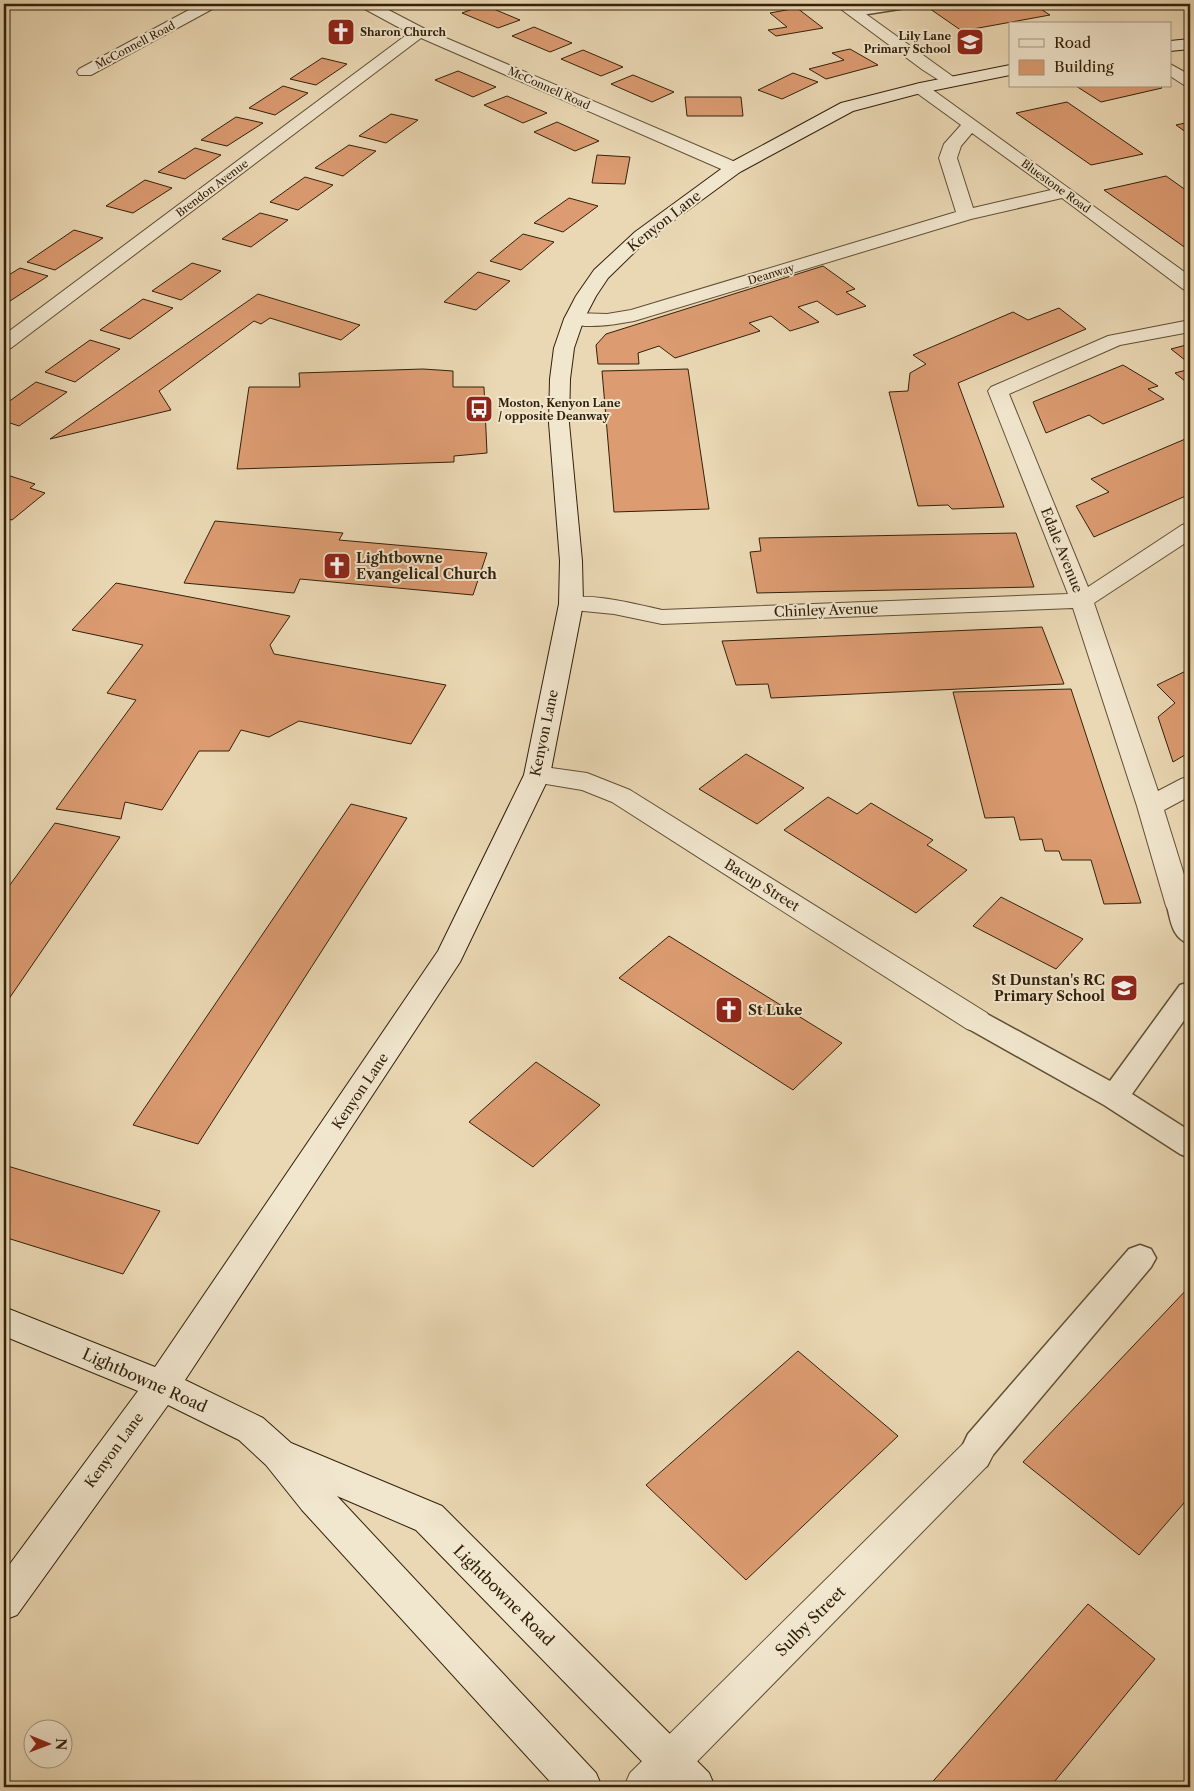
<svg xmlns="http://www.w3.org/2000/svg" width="1194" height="1791" font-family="'Libre Caslon Text',serif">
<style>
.building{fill:#dc9b71;stroke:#33210a}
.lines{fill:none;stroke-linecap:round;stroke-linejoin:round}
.lane-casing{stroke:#614f34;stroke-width:3}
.street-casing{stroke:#614f34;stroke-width:2}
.secondary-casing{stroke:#33210a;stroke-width:2}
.lane{fill:#f1e6ce;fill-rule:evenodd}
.street{fill:#f1e6ce;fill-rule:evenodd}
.secondary{fill:#f1e6ce;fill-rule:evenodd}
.labels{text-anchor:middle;stroke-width:4;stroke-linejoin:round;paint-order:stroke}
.far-poi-label{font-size:11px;font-weight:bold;fill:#33210a;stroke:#f1e6ce;text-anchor:start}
.far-street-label{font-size:11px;fill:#33210a;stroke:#f1e6ce}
.street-label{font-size:14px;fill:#33210a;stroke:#f1e6ce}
.poi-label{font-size:14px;font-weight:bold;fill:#33210a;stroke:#f1e6ce;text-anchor:start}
.near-street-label{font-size:16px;fill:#33210a;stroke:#f1e6ce}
</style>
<rect width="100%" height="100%" fill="#ead8b4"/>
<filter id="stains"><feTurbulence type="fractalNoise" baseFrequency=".004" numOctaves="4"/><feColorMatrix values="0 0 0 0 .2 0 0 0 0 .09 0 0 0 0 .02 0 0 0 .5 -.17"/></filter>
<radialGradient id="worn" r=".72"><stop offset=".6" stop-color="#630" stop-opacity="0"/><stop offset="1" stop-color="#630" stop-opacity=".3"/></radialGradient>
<path class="building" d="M757,4h31l-27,4z
M923,4h110l17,11 -88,16z
M484,5l36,15 -22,8 -36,-15z
M797,8l26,20 -47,8 -8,-6 19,-3 -17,-14z
M534,27l38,16 -22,9 -38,-16z
M850,49l28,16 -52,14 -17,-10 35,-9 -12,-7z
M583,50l40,17 -22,9 -40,-17z
M322,58l25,6 -31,21 -26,-6z
M458,71l38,16 -23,10 -38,-17z
M793,73l25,9 -36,17 -24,-9z
M633,75l41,17 -22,10 -41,-18z
M283,86l25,7 -33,22 -26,-7z
M1076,86h84l2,2 -61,14z
M507,96l40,17 -24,10 -39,-18z
M685,97h56l2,19h-56z
M1067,102l76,52 -52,11 -75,-52z
M391,114l27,6 -32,23 -27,-7z
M236,117l27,6 -36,23 -26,-6z
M557,122l42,19 -24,10 -41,-19z
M1190,122v13l-14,-10z
M349,145l27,6 -33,25 -28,-8z
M195,148l26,7 -36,24 -27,-7z
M597,155l33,2 -5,27 -33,-1z
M1166,176l24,17v58l-86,-61z
M305,177l28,8 -35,25 -28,-8z
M145,180l27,8 -39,25 -27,-7z
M569,198l29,8 -35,26 -29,-9z
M260,213l28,7 -37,27 -29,-8z
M74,230l29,8 -48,32 -28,-8z
M523,234l31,8 -33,28 -31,-9z
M192,263l29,8 -40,29 -29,-9z
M823,266l32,23 -9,3 20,14 -29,9 -20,-14 -19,6 21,15 -29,9 -19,-15 -22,7 11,8 -85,27 -16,-12 -21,7 1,11h-41l-2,-19 10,-11z
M20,268l28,8 -44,29v-27z
M478,272l32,9 -34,29 -32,-8z
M258,294l102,31 -19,15 -71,-22 -9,6 -7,-3 -95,70 12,19 -121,29z
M143,299l30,9 -43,31 -30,-9z
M1059,308l27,21 -128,54 46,124 -52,2 -4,-4 -30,1 -29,-114 19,-1 2,-18 16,-9 -13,-9 100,-43 15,8z
M90,340l30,9 -45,33 -30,-10z
M1190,344v20l-19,-15z
M1123,365l35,21 -10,3 16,10 -61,25 -14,-9 -43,18 -13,-31z
M423,369l30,2v16h31l3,66 -33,3v6l-217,7 12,-82h51l-1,-14z
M688,369l21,140 -95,3 -12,-141z
M1190,369v16l-15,-12z
M36,382l31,10 -48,34 -15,-5v-16z
M1190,437v57l-96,43 -18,-31 33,-14 -18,-13z
M4,474l31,10 -5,4 15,5 -33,27 -8,-2z
M215,521l128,12 -4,7 148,13 -14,42 -173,-16 -6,14 -110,-10z
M1016,533l18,54 -277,6 -7,-41 11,-1 -2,-13z
M116,583l174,33 -20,29 4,9 172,31 -35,59 -112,-23 -30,16 -28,-7 -12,21h-30l-37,59 -37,-8 -4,17 -65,-10 80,-109 -29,-7 36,-48 -71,-15z
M1042,627l22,57 -293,14 -3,-14 -32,1 -14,-44z
M1190,669v83l-17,10 -15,-45 17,-14 -18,-18z
M1071,689l70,214 -37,1 -13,-44h-29l-3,-9h-14l-3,-12 -22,1 -6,-23 -29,1 -32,-126z
M746,754l58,34 -47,36 -58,-35z
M828,797l29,17 14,-11 62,37 -6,5 40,25 -51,43 -132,-83z
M351,804l56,14 -209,326 -65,-19z
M55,823l65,14 -116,169v-113z
M1001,897l82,42 -27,30 -83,-43z
M669,936l173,107 -49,47 -174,-112z
M536,1062l64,43 -67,62 -64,-45z
M4,1165l156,46 -37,63 -119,-37z
M1190,1286v210l-51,59 -116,-93z
M798,1351l100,85 -152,144 -100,-95z
M1088,1604l67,55 -105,128h-122z"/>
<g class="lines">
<defs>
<path id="lane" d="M880,4h33l-2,3 -5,1 -51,8 -5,-1 -2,-3 2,-3z
M1180,897l10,4v43c-18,-6 -19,-22 -23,-38l4,-7z
M1190,982v30l-58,82 58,37v27l-10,-4 -76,-49 -137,-77 -4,-7 4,-7 10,-3 10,3 123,67 70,-96z
M1140,1245l11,4 5,9 -5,9 -159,189 -5,10 -12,4 -12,-4 -5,-11 10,-21 161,-185z"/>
<path id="street" d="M200,4h19l-3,3 -125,68h-12l-2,-3 2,-3z
M359,4h18l48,25 315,135 3,4 -3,4 -6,1 -6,-1 -307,-134 -410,310 -7,2v-15l405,-302 -48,-26z
M836,4h16l107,77 -2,3h-12l-22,-14 -85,-63z
M1170,64l20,11v12l-6,-2 -14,-9z
M920,83l6,2 264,191v15l-7,-2 -121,-91 -91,21 -337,102c-22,4 -45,8 -67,2l-3,-4 3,-4 7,-2 33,1 24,-4 325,-98 -17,-54 5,-14 17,-19 -47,-34 -2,-3 2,-3zM972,133l79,57 -78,18 -16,-50 4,-12z
M1190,320v12l-70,13 -111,49 79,193 94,-62 8,-2v17l-96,63 64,188 23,-12 9,-3v20l-26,14 26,84v19l-10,3 -10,-3 -4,-7 -29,-100 -64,-198 -411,16 -48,-10 -51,-5 -4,-5 4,-5c29,-7 70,5 99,11l406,-16 -80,-203 3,-4 117,-51z
M537,766l50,7 43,17 357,223 5,8 -5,8 -10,3 -10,-3 -355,-227 -30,-12 -54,-9 -4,-6 4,-6z
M975,1439l12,5 6,11 -6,11 -315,321h-48l6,-14 333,-329z"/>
<path id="secondary" d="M1190,39v10l-20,2v-10z
M1010,65v10l-89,18 -68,18 -113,61 -93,68 -39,38 -12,18 -12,23 -10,29 -4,31 -1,44 13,138 1,43 -33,171 -90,187 -275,418 78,38 28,25 151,63 267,267 6,14h-48l-251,-257 -79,-34 259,277 6,14h-47l-253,-277 -36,-45 -27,-25 -71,-35 -151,210 -13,5v-48l134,-181 -134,-55v-29l151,60 283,-416 86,-176 35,-171 1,-43 -11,-138 1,-44 4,-31 10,-29 12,-23 18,-26 41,-38 93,-68 113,-61 79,-20z"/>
</defs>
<use href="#lane" class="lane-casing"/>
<use href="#street" class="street-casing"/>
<use href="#secondary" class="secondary-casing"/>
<use href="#lane" class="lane"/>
<use href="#street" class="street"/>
<use href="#secondary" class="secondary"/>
</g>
<defs>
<symbol id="church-square" viewBox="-11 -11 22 22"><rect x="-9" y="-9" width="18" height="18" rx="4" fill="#8f2418" stroke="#f1e6ce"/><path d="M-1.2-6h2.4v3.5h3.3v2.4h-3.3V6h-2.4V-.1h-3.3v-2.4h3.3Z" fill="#fff"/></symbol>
<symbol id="school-square" viewBox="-11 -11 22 22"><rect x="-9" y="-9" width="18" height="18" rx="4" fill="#8f2418" stroke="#f1e6ce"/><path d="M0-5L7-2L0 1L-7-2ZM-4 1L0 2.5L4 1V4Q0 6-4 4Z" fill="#fff"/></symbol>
<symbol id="bus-square" viewBox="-11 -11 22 22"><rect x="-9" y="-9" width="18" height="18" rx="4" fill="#8f2418" stroke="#f1e6ce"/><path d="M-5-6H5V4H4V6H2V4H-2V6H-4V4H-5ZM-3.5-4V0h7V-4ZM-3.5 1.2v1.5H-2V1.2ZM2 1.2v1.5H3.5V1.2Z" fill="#fff"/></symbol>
</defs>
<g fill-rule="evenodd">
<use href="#church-square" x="325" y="16" width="32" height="32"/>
<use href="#school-square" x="954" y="26" width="32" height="32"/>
<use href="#bus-square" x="463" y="393" width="32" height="32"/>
<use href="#church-square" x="321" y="550" width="32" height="32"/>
<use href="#school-square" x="1108" y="972" width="32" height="32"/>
<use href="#church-square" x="713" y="994" width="32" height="32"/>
</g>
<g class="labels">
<g class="far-poi-label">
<text x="360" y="36">Sharon Church</text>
<text x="951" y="40" text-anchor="end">Lily Lane<tspan x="951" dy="13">Primary School</tspan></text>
<text x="498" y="407">Moston, Kenyon Lane<tspan x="498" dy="13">/ opposite Deanway</tspan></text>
</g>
<g class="far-street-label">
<text transform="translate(135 45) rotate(-28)" y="4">McConnell Road</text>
<text transform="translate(549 88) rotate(24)" y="4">McConnell Road</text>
<text transform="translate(1056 186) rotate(36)" y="4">Bluestone Road</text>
<text transform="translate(212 188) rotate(-37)" y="4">Brendon Avenue</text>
<text transform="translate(771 274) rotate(-17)" y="4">Deanway</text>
</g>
<g class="street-label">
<text transform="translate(664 221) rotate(-38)" y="5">Kenyon Lane</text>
<text transform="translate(1062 550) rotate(68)" y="5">Edale Avenue</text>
<text transform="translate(826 610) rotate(-2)" y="5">Chinley Avenue</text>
<text transform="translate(544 733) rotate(-78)" y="5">Kenyon Lane</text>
<text transform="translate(762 885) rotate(32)" y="5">Bacup Street</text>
<text transform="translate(360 1091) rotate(-56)" y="5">Kenyon Lane</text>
<text transform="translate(114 1450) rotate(-54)" y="5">Kenyon Lane</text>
</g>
<g class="poi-label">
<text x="356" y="563">Lightbowne<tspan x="356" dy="16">Evangelical Church</tspan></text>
<text x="1105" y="985" text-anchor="end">St Dunstan's RC<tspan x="1105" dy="16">Primary School</tspan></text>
<text x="748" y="1015">St Luke</text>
</g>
<g class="near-street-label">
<text transform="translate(145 1380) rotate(24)" y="6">Lightbowne Road</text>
<text transform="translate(504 1595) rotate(45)" y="6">Lightbowne Road</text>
<text transform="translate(810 1621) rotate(-45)" y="6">Sulby Street</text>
</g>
</g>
<rect width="1194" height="1791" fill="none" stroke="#ead8b4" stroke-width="20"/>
<rect x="5" y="5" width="1184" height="1781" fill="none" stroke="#33210a" stroke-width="2.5"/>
<rect x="10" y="10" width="1174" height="1771" fill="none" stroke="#33210a"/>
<rect x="1009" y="22" width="162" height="65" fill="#f1e6ce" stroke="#a59780"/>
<rect x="1019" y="39" width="25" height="8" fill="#f1e6ce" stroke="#a59780"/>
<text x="1054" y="48" font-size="15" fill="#33210a">Road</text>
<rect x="1019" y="60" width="25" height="15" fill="#dc9b71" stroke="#a59780"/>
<text x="1054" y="72" font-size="15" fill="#33210a">Building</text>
<g transform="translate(48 1744) rotate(91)"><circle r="24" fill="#f1e6ce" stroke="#a59780"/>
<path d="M0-4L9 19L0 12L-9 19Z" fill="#8f2418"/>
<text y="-8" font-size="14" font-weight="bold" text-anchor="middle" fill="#33210a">N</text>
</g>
<rect width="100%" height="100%" filter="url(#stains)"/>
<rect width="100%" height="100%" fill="url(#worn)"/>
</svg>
